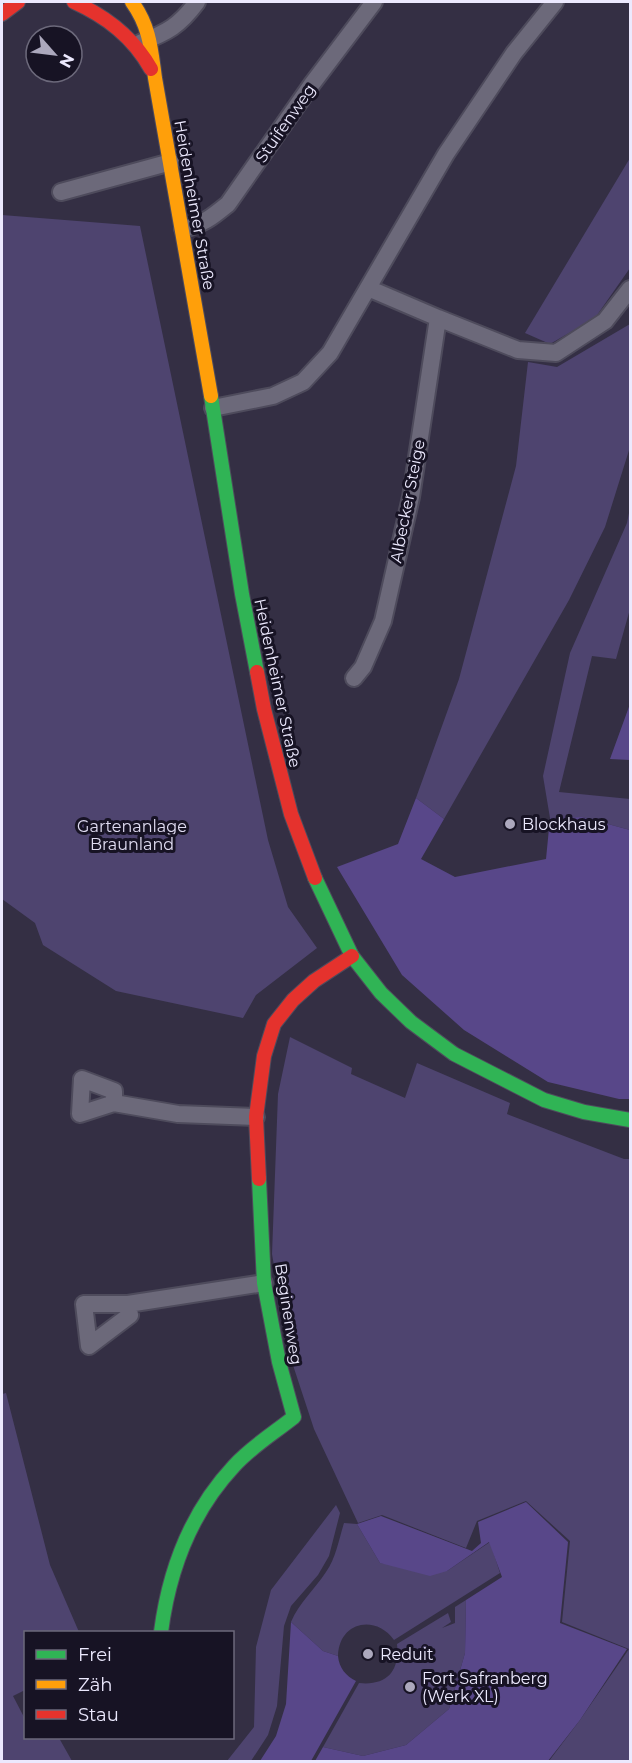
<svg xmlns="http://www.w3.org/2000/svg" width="632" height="1763" font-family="Montserrat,sans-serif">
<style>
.green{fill:#4e446f}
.forest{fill:#584789}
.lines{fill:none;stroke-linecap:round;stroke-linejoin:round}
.street-casing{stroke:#4e4b5c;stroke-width:20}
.fast-casing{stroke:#4e4b5c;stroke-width:16}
.slow-casing{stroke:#4e4b5c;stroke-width:16}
.jam-casing{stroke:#4e4b5c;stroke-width:16}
.street{stroke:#6c697a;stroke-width:16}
.fast{stroke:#30b455;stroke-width:14}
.slow{stroke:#ff9f0a;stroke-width:14}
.jam{stroke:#e5322d;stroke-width:14}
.poi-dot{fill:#aca8bd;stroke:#171324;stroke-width:2}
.labels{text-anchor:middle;stroke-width:6;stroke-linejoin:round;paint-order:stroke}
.street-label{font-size:16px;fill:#ece9fe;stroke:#171324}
.poi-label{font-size:16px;fill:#ece9fe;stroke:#171324;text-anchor:start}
.park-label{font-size:16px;fill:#e0dcf2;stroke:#171324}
</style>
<rect width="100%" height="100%" fill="#342f44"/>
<path class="green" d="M630,158v110l-35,50 -45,26 -25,-11z
M2,215l138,11 128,614 20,67 29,41 -61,47 -13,23 -127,-27 -73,-46 -8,-22 -33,-24z
M630,324v123l-25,80 -36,73 -125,219 -28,-21 43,-119 57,-213 12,-104 29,5z
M630,508v101l-14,50 -24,-3 -33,136 71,7v31l-48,-13 -32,1 -7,-42 27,-123 57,-130z
M290,1037l62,31 -1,6 54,24 12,-35 93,40 -3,11 117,45h6v602h-81l31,-41 49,-71 -67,-27 8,-81 -44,-40 -49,20 -11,27 -84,-33 -24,8 -44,-94 -25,-76 -17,-99 6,-160z
M6,1393l44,172 29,67h-53l-1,58 -12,6 12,23 1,19h33l13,23h-70v-367z
M336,1505l4,8 -11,43 -11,19 -27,31 -7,20 -7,80 -9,29 -17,26h-24l27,-34 2,-80 15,-57z
M344,1523l13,1 23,39 67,8 43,-29 10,31 -106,67c-19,-26 -55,-18 -56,16l-15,-5 -32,-29c8,-19 24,-33 35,-50 10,-14 13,-33 18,-49z
M466,1600l-1,53 -16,56 -43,36 -43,11 -40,-9 36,-64c28,3 41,-12 38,-39l51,-31 3,9 -9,6 13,-5v-16z"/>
<path class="forest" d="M630,704v56l-20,-1z
M416,798l28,21 -23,40 34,18 91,-18 4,-41 32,-1 48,13v269h-11l-71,-17 -84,-52 -62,-55 -65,-108 61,-23z
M526,1502l42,40 -8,81 67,26 -47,71 -32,41h-233l8,-14 40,9 43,-11 43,-36 16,-56 1,-53 36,-23 -13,-35 -42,29 -17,5 -50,-13 -23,-39 24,-8 91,35 9,-8 -3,-21z
M291,1622l32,29 15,5c1,12 8,20 18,25l-45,80h-51l16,-25 10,-32z"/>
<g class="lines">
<defs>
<path id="street" d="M140,43c28,-11 39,-17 57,-41
M61,192l110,-30
M183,229c21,-5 29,-12 45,-25l84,-120 62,-82
M438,318l80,32 38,3 49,-32 25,-32
M213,408l60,-12 30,-14 27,-29 116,-199 68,-101 41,-51
M354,678l9,-11 20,-46 28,-124 27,-179 -70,-30
M114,1103v-12l-32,-12 -2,35 34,-11 64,11 78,3
M128,1304l2,11 -41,31 -5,-42h44l136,-21"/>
<path id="fast" d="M211,396l31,198 15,78
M315,878l37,78 29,37 30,29 43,32 90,46 40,12 46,8
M161,1632c8,-62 30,-120 73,-166 17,-19 40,-33 60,-49l-15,-55 -15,-79 -5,-104"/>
<path id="slow" d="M132,2c18,25 19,47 23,76l56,318"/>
<path id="jam" d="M74,2c33,15 59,35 77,67
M2,14l16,-12
M257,672l7,37 27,105 24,64
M259,1179l-3,-62 8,-61 10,-32 19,-24 21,-19 38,-25"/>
</defs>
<use href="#street" class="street-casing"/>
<use href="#fast" class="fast-casing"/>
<use href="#slow" class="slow-casing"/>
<use href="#jam" class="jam-casing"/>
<use href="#street" class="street"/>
<use href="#fast" class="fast"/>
<use href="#slow" class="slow"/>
<use href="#jam" class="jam"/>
</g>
<g class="poi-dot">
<circle cx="510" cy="824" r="6"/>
<circle cx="368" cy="1654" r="6"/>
<circle cx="410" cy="1687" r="6"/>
</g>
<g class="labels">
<g class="street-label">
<text transform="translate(285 123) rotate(-55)" y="6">Stuifenweg</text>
<text transform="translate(195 205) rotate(80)" y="6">Heidenheimer Straße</text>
<text transform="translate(407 501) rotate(-79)" y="6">Albecker Steige</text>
<text transform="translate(278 683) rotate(78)" y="6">Heidenheimer Straße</text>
<text transform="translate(289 1314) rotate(81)" y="6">Beginenweg</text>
</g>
<g class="poi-label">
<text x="522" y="830">Blockhaus</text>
<text x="380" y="1660">Reduit</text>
<text x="422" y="1684">Fort Safranberg<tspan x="422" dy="18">(Werk XL)</tspan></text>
</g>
<g class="park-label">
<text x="132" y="832">Gartenanlage<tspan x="132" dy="18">Braunland</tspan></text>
</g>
</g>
<rect width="632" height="1763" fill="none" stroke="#ece9fe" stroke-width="6"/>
<rect x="24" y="1631" width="210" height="108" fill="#171324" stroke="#6c697b" stroke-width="1.5"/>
<rect x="36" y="1650" width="30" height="9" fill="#30b455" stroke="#6c697b" stroke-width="1.5"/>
<text x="78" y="1661" font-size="18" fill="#ece9fe">Frei</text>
<rect x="36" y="1680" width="30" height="9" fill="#ff9f0a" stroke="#6c697b" stroke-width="1.5"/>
<text x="78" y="1691" font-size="18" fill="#ece9fe">Zäh</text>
<rect x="36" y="1710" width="30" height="9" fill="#e5322d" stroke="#6c697b" stroke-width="1.5"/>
<text x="78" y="1721" font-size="18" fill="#ece9fe">Stau</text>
<g transform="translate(54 54) rotate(118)"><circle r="28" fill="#171324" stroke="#6c697b" stroke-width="1.5"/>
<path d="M0-4.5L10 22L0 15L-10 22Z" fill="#aca8bd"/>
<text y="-9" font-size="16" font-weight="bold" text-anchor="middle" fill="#ece9fe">N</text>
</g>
</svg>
